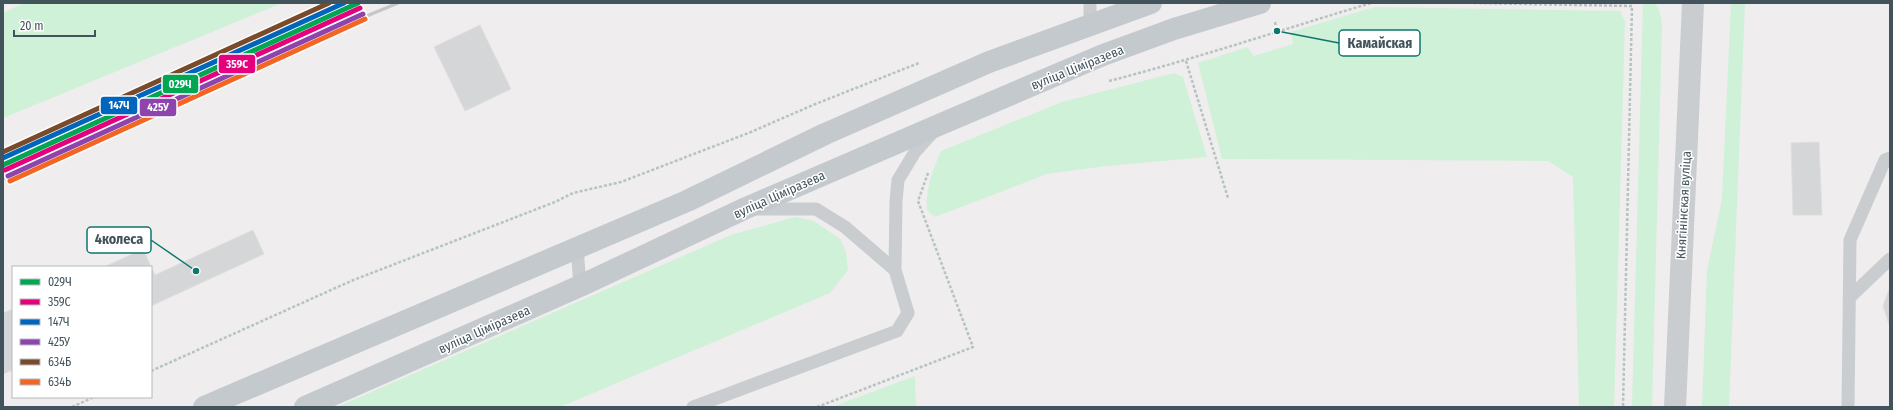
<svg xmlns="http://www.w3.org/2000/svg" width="1893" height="410" font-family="'Fira Sans Condensed',sans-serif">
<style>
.green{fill:#cff1d8}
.building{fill:#d5d6d7;stroke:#dfdfe0}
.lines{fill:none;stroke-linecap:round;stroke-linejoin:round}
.path{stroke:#b5c4be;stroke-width:2.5;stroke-dasharray:3 2;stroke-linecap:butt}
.service{stroke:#c9cdcf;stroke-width:13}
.tertiary{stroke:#c9cdcf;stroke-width:22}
.primary{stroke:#c4c9cd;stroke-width:22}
.rail{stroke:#c4c6c8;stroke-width:3}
.rail-1-casing{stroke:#fff;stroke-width:8}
.rail-2-casing{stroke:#fff;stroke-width:8}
.rail-3-casing{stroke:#fff;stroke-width:8}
.rail-4-casing{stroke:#fff;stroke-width:8}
.rail-5-casing{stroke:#fff;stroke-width:8}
.rail-6-casing{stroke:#fff;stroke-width:8}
.rail-1{stroke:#00a651;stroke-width:5}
.rail-2{stroke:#e5007d;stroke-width:5}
.rail-3{stroke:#0065bd;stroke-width:5}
.rail-4{stroke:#8e44ad;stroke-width:5}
.rail-5{stroke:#7a4b2a;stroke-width:5}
.rail-6{stroke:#f26522;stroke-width:5}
.labels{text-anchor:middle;stroke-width:3;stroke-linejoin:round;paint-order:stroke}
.street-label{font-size:13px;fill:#43535c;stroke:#fff}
.leader{fill:none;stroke:#0f766e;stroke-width:1.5}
.callout-dot{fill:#0f766e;stroke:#fff;stroke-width:1.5}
.callout{fill:#fff;stroke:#0f766e;stroke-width:1.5}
.callout-label{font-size:14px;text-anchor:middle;font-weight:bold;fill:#43535c}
.line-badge{stroke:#fff;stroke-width:1.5}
.badge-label{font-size:11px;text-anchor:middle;font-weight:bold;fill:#fff}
</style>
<rect width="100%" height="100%" fill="#efeded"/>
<path class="green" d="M24,3h258l-279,115v-105z
M1643,3h12l5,9 2,14 -10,381h-20z
M1731,3h14l-16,404h-27l5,-137 15,-71z
M1375,7l245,4 5,10 -11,386h-35l-6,-230 -25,-16 -326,-2 -24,-96 49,-16 7,9 39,-12 -2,-12z
M1174,73l9,4 24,80 -101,9 -59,8 -112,43 -8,-7c-2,-21 6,-40 14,-59l121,-49z
M795,217l19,4 26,18 6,13 2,18 -18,23 -270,114h-223l394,-172z
M915,376l1,31h-84z"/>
<path class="building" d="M480,25l31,64 -46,22 -31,-64z
M1819,142l3,73h-29l-2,-72z
M253,230l11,24 -113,52v-39h-47l39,-18 12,26z
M1890,287v40l-7,-21z
M13,309v61l-10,4v-61z"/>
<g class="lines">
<path class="path" d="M1474,3l158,3 -9,401
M1275,22l2,9
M1186,61l42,137
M1109,81c89,-23 175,-52 262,-78
M151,371l200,-90 204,-79 18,-9 48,-11 130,-50 62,-27 106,-42
M72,407l22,-10
M817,407l156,-60 -55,-146 10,-28"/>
<path class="service" d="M1090,3v21
M754,209h62l29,18 50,43
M577,247l3,39
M1850,297l40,-38
M693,407l204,-76 11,-18 -13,-43 1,-69 2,-21 17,-28 19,-21
M1848,407l2,-167 35,-80 5,-2"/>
<path class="tertiary" d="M1675,407l18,-404"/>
<path class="primary" d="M204,407l483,-206 138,-67 164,-72 162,-59
M305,407l275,-121 166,-78 195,-84 162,-69 71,-26 86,-26"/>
<path class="rail" d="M3,179l277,-127 118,-49"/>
<defs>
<path id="rail-1" d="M3,165l355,-162"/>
<path id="rail-2" d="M5,170l355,-162"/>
<path id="rail-3" d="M3,158l341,-155"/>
<path id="rail-4" d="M8,176l355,-162"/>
<path id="rail-5" d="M3,152l326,-149"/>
<path id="rail-6" d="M10,181l355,-162"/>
</defs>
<use href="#rail-1" class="rail-1-casing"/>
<use href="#rail-2" class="rail-2-casing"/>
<use href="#rail-3" class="rail-3-casing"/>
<use href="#rail-4" class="rail-4-casing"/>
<use href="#rail-5" class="rail-5-casing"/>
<use href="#rail-6" class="rail-6-casing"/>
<use href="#rail-1" class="rail-1"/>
<use href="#rail-2" class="rail-2"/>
<use href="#rail-3" class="rail-3"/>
<use href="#rail-4" class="rail-4"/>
<use href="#rail-5" class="rail-5"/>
<use href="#rail-6" class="rail-6"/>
</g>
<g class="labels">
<g class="street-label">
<text transform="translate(1077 67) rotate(-22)" y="5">вуліца Ціміразева</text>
<text transform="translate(779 194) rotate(-24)" y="5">вуліца Ціміразева</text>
<text transform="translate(1683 205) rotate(-87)" y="5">Княгінінская вуліца</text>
<text transform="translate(484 329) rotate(-24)" y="5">вуліца Ціміразева</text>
</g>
</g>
<path class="leader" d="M1277 31L1339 43M196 271L151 240"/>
<g class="callout-dot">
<circle cx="1277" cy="31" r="4"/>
<circle cx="196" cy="271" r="4"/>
</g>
<g class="callout">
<rect x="1339" y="30" width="81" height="26" rx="4"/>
<rect x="87" y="227" width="64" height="26" rx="4"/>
</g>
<g class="callout-label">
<text x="1380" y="48">Камайская</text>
<text x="119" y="244">4колеса</text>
</g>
<g class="line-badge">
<rect x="218" y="54" width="38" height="20" rx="4" fill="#e5007d"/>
<rect x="162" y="74" width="37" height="20" rx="4" fill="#00a651"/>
<rect x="100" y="96" width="38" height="19" rx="4" fill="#0065bd"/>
<rect x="139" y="98" width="38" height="19" rx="4" fill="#8e44ad"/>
</g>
<g class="badge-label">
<text x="237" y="68">359С</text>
<text x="180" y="88">029Ч</text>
<text x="119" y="109">147Ч</text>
<text x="158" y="111">425У</text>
</g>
<rect width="1893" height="410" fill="none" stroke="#43535c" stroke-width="8"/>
<rect x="12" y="266" width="140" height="132" fill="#ffffff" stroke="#b4babe"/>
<rect x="20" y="279" width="20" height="6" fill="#00a651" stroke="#b4babe"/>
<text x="48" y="286" font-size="12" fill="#43535c">029Ч</text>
<rect x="20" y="299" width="20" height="6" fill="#e5007d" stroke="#b4babe"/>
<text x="48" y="306" font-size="12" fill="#43535c">359С</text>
<rect x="20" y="319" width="20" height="6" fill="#0065bd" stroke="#b4babe"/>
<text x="48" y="326" font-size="12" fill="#43535c">147Ч</text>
<rect x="20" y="339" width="20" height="6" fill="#8e44ad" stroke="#b4babe"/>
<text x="48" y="346" font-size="12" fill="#43535c">425У</text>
<rect x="20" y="359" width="20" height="6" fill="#7a4b2a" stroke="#b4babe"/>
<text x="48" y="366" font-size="12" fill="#43535c">634Б</text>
<rect x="20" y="379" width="20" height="6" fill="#f26522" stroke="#b4babe"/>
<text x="48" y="386" font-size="12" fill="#43535c">634Ь</text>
<path d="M14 30v6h81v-6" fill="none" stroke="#43535c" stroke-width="2"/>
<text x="20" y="30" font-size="12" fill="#43535c" stroke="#ffffff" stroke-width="3" paint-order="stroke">20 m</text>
</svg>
